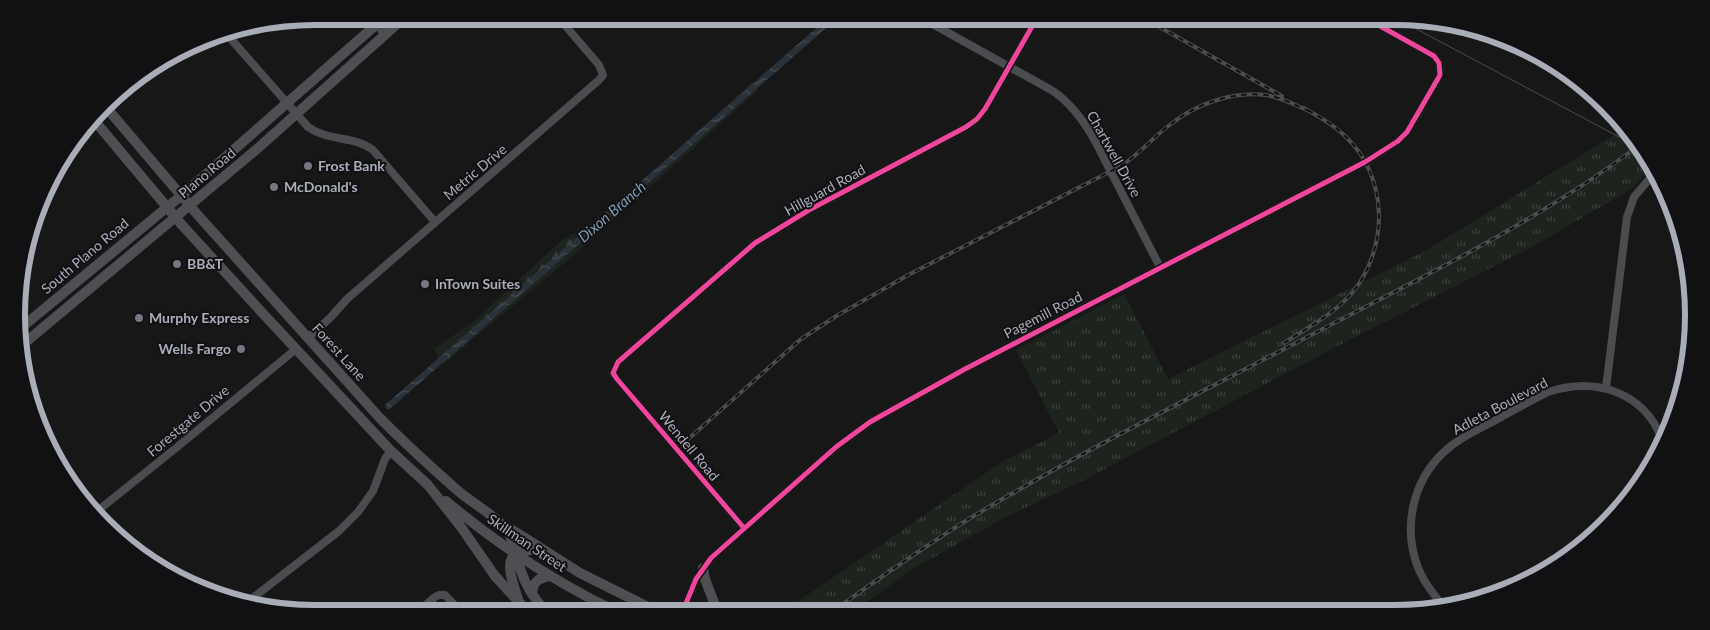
<svg xmlns="http://www.w3.org/2000/svg" width="1710" height="630" font-family="Lato,sans-serif">
<style>
.grass{fill:url(#grass-tufts)}
.forest{fill:url(#forest-firs)}
.water{fill:url(#water-waves)}
.lines{fill:none;stroke-linecap:round;stroke-linejoin:round}
.minor{stroke:#4b4c50;stroke-width:8}
.major{stroke:#4d4f52;stroke-width:10}
.tram{stroke:#4b4c4f;stroke-width:1}
.rail-casing{stroke:#4b4c4f;stroke-width:4}
.rail{stroke:#111113;stroke-width:2;stroke-dasharray:5.5;stroke-linecap:butt}
.cycleway-casing{stroke:#111113;stroke-width:8}
.cycleway{stroke:#ed469a;stroke-width:5}
.poi-dot{fill:#757880;stroke:#111113;stroke-width:2}
.labels{text-anchor:middle;stroke-width:4;stroke-linejoin:round;paint-order:stroke}
.street-label{font-size:14px;fill:#a8adb8;stroke:#111113}
.poi-label{font-size:14px;font-weight:bold;fill:#a8adb8;stroke:#111113;text-anchor:start}
.water-label{font-size:15px;font-style:italic;fill:#7f9bb3;stroke:#111113}
.rim{fill:none;stroke:#a8adb8;stroke-width:6}
</style>
<defs>
<pattern id="grass-tufts" width="24" height="20" patternUnits="userSpaceOnUse" patternTransform="scale(1.25)"><rect width="24" height="20" fill="#1d241e"/><path d="M3 7l-1-3M5 7V3M7 7l1-3M15 17l-1-3M17 17v-4M19 17l1-3" fill="none" stroke="#3b413d"/></pattern>
<pattern id="forest-firs" width="22" height="20" patternUnits="userSpaceOnUse" patternTransform="scale(1.25)"><rect width="22" height="20" fill="#1d241e"/><path d="M5 1l3.5 6h-7zM16 11l3.5 6h-7z" fill="#3b413d"/></pattern>
<pattern id="water-waves" width="16" height="10" patternUnits="userSpaceOnUse" patternTransform="scale(1.25)"><rect width="16" height="10" fill="#2a3239"/><path d="M0 5q4-4 8 0t8 0" fill="none" stroke="#464d54"/></pattern>
</defs>
<rect width="100%" height="100%" fill="#171717"/>
<path class="grass" d="M1622,130l32,36 -23,23 -99,58 -202,103 -246,130 -78,37 -92,51 -63,45h-70l224,-153 54,-27 -43,-83 108,-56 44,85 259,-129z"/>
<path class="forest" d="M752,83l6,7 -176,158 -139,116 -9,-15 39,-27 89,-82 29,-16 49,-40z"/>
<path class="water" d="M830,16h10l-449,392 -3,2 -3,-3 1,-3z"/>
<g class="lines">
<path class="minor" d="M369,16l16,18
M918,16l135,75c19,13 31,30 42,50l65,126
M224,31l84,96c21,15 45,8 65,23l62,72
M308,338l22,-20 17,-19 252,-219 4,-5 -4,-10 -42,-49
M1606,388l21,-171 7,-20 17,-20 4,-8
M96,512l80,-64 120,-99
M744,528l-127,-149 -4,-6 5,-11 137,-119 54,-33 157,-83 11,-8 8,-10 53,-93
M245,604l94,-73 19,-19 15,-21 12,-32 6,-8
M1445,608c-10,-12 -20,-24 -26,-38 -17,-41 -7,-89 26,-119 14,-13 32,-21 49,-30 18,-10 36,-20 54,-29 47,-15 95,-1 114,47
M682,613l14,-34 15,-21 125,-111 34,-25 95,-53 400,-207 33,-21 9,-9 33,-57 -1,-12 -5,-7 -72,-40
M415,614l20,-17 4,-2h6l17,18"/>
<path class="major" d="M105,106l91,107 182,203c25,26 52,50 79,74 15,13 35,23 48,38 10,12 11,29 16,43 5,16 15,30 26,42
M94,120l88,105 74,81 135,145 37,34 33,42 34,49 34,37
M21,328l167,-138 198,-174
M21,346l236,-197 149,-133
M446,501c52,44 111,82 173,112
M506,526l74,47 80,40
M703,568l2,11 13,34
M532,594c1,-12 6,-16 18,-18
M518,599c-10,-31 -18,-51 24,-49"/>
<path class="tram" d="M1392,16l244,130"/>
<defs>
<path id="rail" d="M1140,16l142,80
M1284,343c23,-15 50,-29 68,-50 37,-45 37,-116 -7,-157 -12,-12 -27,-20 -41,-28
M686,441l115,-102 37,-24 72,-41 211,-108c20,-13 32,-29 50,-42 25,-20 62,-33 94,-29 16,2 30,10 44,16
M830,613c50,-35 100,-71 152,-102 108,-64 220,-119 331,-177 111,-58 224,-112 324,-187"/>
</defs>
<use href="#rail" class="rail-casing"/>
<use href="#rail" class="rail"/>
<defs>
<path id="cycleway" d="M744,528l-127,-149 -4,-6 5,-11 137,-119 54,-33 157,-83 11,-8 8,-10 53,-93
M682,613l14,-34 15,-21 125,-111 34,-25 95,-53 400,-207 33,-21 9,-9 33,-57 -1,-12 -5,-7 -72,-40"/>
</defs>
<use href="#cycleway" class="cycleway-casing"/>
<use href="#cycleway" class="cycleway"/>
</g>
<g class="poi-dot">
<circle cx="308" cy="166" r="5"/>
<circle cx="274" cy="187" r="5"/>
<circle cx="177" cy="264" r="5"/>
<circle cx="425" cy="284" r="5"/>
<circle cx="139" cy="318" r="5"/>
<circle cx="241" cy="349" r="5"/>
</g>
<g class="labels">
<g class="street-label">
<text transform="translate(1114 154) rotate(61)" y="5">Chartwell Drive</text>
<text transform="translate(475 172) rotate(-40)" y="5">Metric Drive</text>
<text transform="translate(207 173) rotate(-40)" y="5">Plano Road</text>
<text transform="translate(825 190) rotate(-29)" y="5">Hillguard Road</text>
<text transform="translate(85 256) rotate(-40)" y="5">South Plano Road</text>
<text transform="translate(1043 315) rotate(-27)" y="5">Pagemill Road</text>
<text transform="translate(339 352) rotate(48)" y="5">Forest Lane</text>
<text transform="translate(1500 406) rotate(-28)" y="5">Adleta Boulevard</text>
<text transform="translate(188 421) rotate(-40)" y="5">Forestgate Drive</text>
<text transform="translate(689 446) rotate(50)" y="5">Wendell Road</text>
<text transform="translate(527 543) rotate(34)" y="5">Skillman Street</text>
</g>
<g class="poi-label">
<text x="318" y="171">Frost Bank</text>
<text x="284" y="192">McDonald's</text>
<text x="187" y="269">BB&amp;T</text>
<text x="435" y="289">InTown Suites</text>
<text x="149" y="323">Murphy Express</text>
<text x="231" y="354" text-anchor="end">Wells Fargo</text>
</g>
<g class="water-label">
<text transform="translate(612 212) rotate(-41)" y="5">Dixon Branch</text>
</g>
</g>
<path d="M0 0H1710V630H0ZM315 25H1395A290 290 0 0 1 1685 315V315A290 290 0 0 1 1395 605H315A290 290 0 0 1 25 315V315A290 290 0 0 1 315 25Z" fill="#111113" fill-rule="evenodd"/>
<path class="rim" d="M315 25H1395A290 290 0 0 1 1685 315V315A290 290 0 0 1 1395 605H315A290 290 0 0 1 25 315V315A290 290 0 0 1 315 25Z"/>
</svg>
